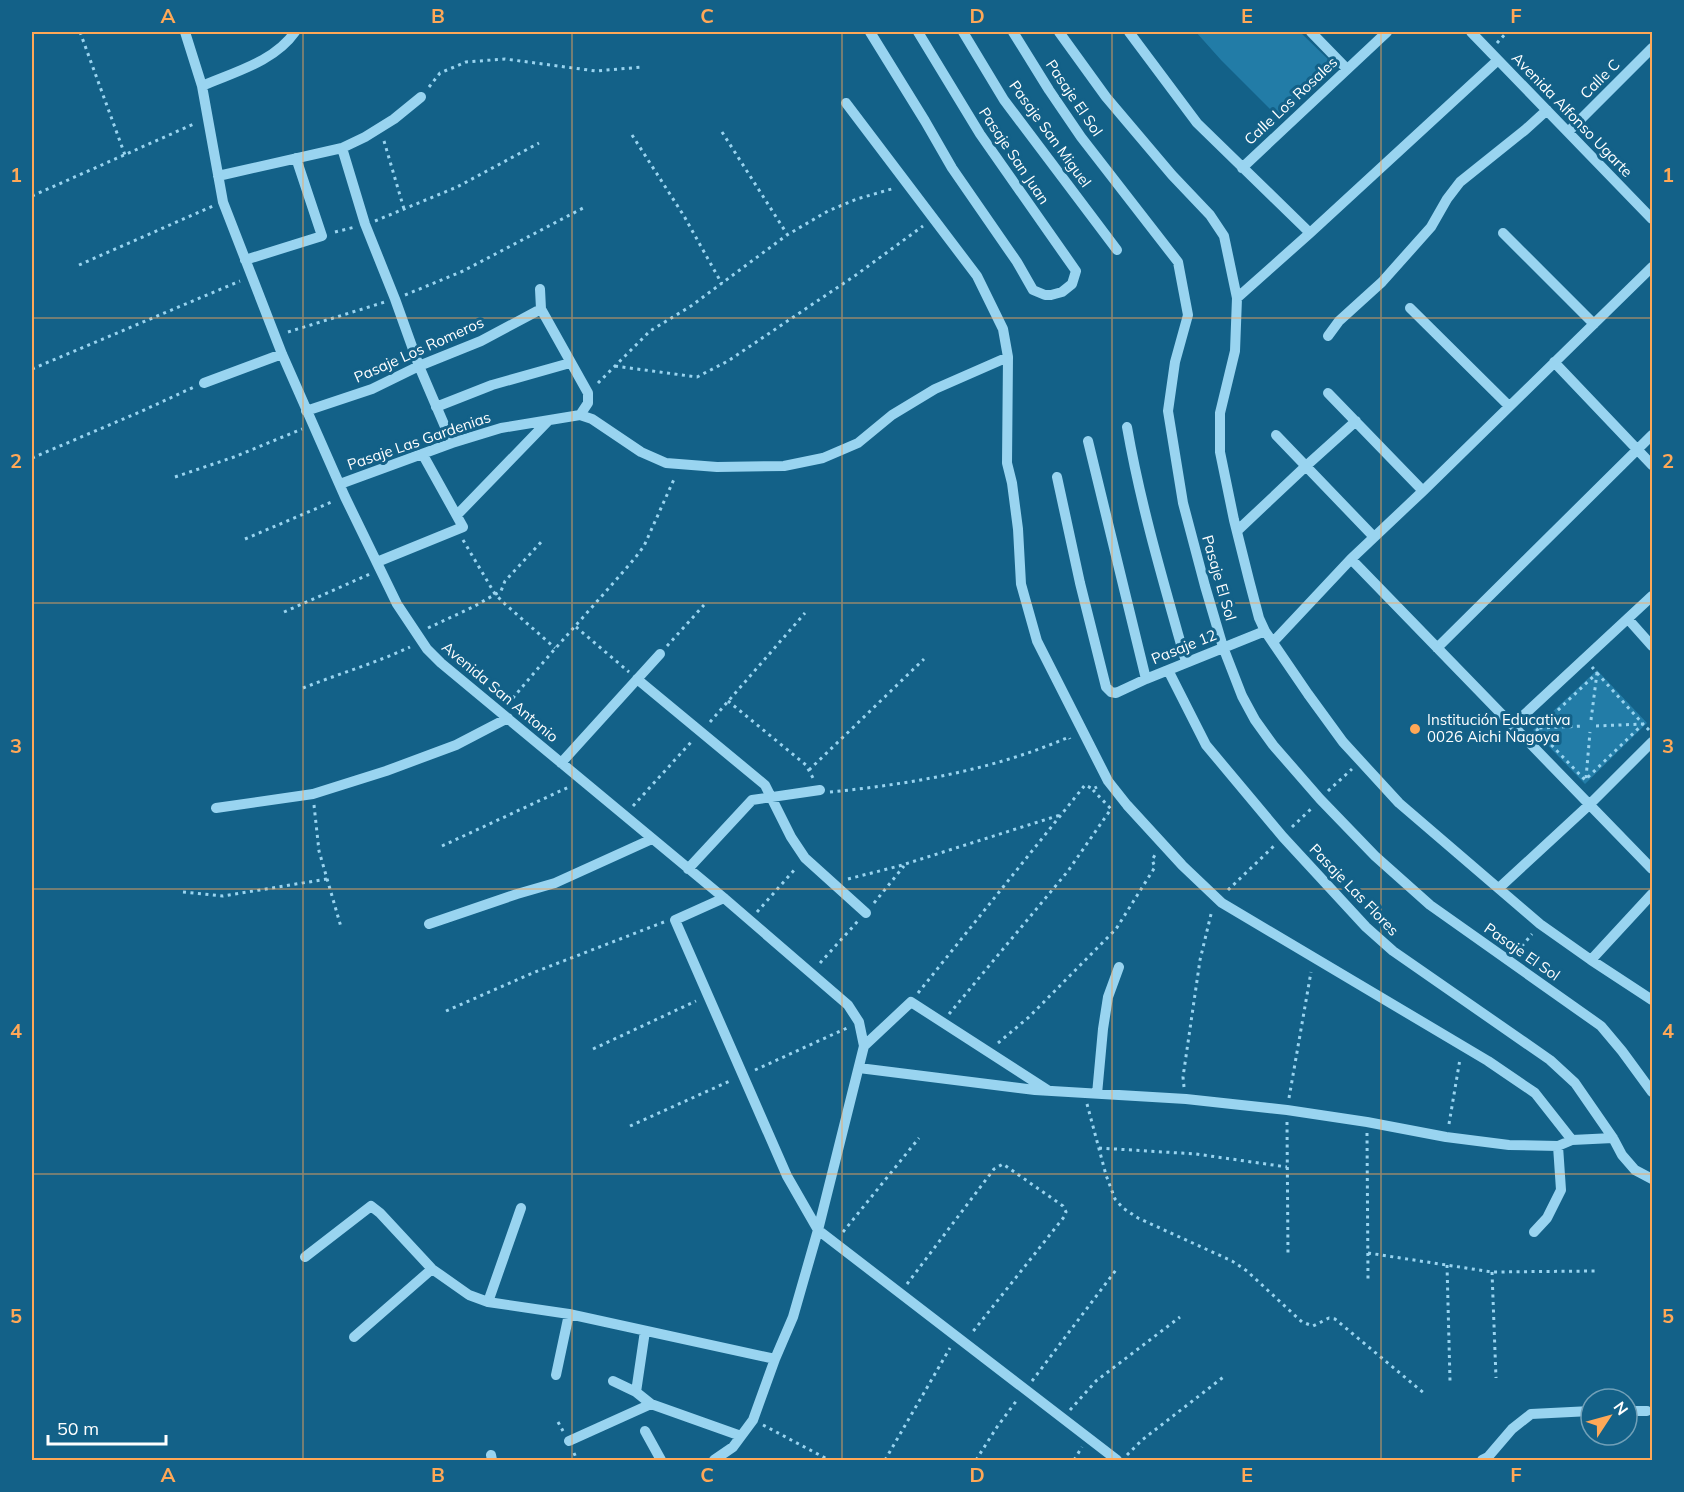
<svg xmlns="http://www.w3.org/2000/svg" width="1684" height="1492" font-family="Mulish,sans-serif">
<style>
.green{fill:#227ca7}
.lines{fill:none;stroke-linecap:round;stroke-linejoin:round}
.path{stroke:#99d4f0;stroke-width:3;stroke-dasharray:3 4.5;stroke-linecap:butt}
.minor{stroke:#99d4f0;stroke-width:10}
.grid{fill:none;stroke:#ffa857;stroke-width:1.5;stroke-opacity:0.55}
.poi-dot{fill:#ffa857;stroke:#136188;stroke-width:2}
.labels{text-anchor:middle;stroke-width:6;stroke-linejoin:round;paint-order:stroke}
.street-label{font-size:15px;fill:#fff;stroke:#136188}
.poi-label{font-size:15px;fill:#fff;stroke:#136188;text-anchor:start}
.neatline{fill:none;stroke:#ffa857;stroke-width:2}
.grid-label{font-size:20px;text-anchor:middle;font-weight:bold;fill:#ffa857}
</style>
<rect width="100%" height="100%" fill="#136188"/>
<path class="green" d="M1196,32h104l35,34 -55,53 -59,-59z
M1597,670l50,53 -62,61 -52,-54z"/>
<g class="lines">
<path class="path" d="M80,32l45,123
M1497,43l10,-11
M429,87l11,-14 26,-11 39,-3 91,12 47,-4
M722,132l65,102
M632,135l52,81 38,68
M384,141l20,68
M32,196l164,-73
M375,221l82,-34 82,-44
M335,232l20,-5
M79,265l134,-59
M405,295l58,-24 122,-64
M288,332l97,-30
M615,366l82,11 31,-16 58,-39 70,-47 67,-49
M32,369l208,-88
M598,383l52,-52 41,-25 96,-71 41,-24 29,-12 38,-11
M32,458l110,-47 52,-24
M175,477l59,-20 68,-28
M245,539l89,-38
M463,540l32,54 10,10 50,44
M284,612l86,-38
M576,627l53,45
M428,628l45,-21 28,-16 4,-10 39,-42
M667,646l37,-41
M1597,673l46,51 -58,56 -48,-50z
M303,688c35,-14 73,-25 107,-41
M728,701l78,64 7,13
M508,704c41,-50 85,-97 127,-146l9,-12 31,-69
M1591,720l6,-47 -5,-6
M710,722l95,-109
M1534,723l5,5 45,-2
M1596,726l47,-2 6,6
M809,770l115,-111
M1586,778l4,-46
M1328,791l24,-22
M830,792c82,-8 163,-22 239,-55l1,2
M314,805l5,46 22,76
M633,806l60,-66
M1292,827l19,-18
M442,846l129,-60
M848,879l51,-13 161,-51
M1228,890l47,-45
M183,892l40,4 104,-17
M874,903l30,-37
M757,912l39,-44
M1517,952l15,-18
M820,963l38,-42
M918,993l167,-208 8,4 4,-2
M446,1011l89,-39 129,-50
M949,1014l119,-143 43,-62 -18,-19
M998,1043l31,-26 87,-88 39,-62 -3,-7 3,-5
M593,1049l103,-48
M755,1070l92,-42
M1184,1087l-1,-10 17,-117 12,-50
M1289,1098l22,-126
M1087,1104l19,71 9,24 8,9 15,10 94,43 15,10 55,51 11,4 16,-8 6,1 90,75
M1287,1122l1,134
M1449,1124l11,-65
M630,1126l102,-46
M1367,1133l1,146
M1099,1148l97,6 91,13
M843,1232l76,-94
M1368,1253l124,19 103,-1
M1447,1265l3,116
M1492,1272l4,106
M907,1284l87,-115 9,-5 60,42 3,6 -2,5 -93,117
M1032,1381l84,-111
M1070,1410l26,-29 84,-64
M558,1422l5,9
M763,1425l66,35
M574,1453l3,7
M1127,1455l15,-15 84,-65
M885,1460l65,-112
M976,1460l21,-33 20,-27
M1074,1460l8,-13"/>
<path class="minor" d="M185,32l17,54 21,116 59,152 63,143 52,107 30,45 14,14 283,235 124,107 11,17 5,24 -46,184 -25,87 -18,42 -22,61 -20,27 -19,13
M870,32l55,89 27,47 65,94 16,28 12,5h6l11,-3 10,-8 4,-13 -96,-137 -62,-102
M963,32l41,68 113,150
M1013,32l36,58 32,47 97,125 10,53 -13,47 -7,49 15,92 22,83 18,61 19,49 13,24 18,25 47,54 55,57 55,49 171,121 21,25 30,41
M1059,32l47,65 66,78 38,40 14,21 13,62 -2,53 -15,62v39l14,68 15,60 10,38 6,13 43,63 35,48 56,61 141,121 51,36 61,40
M1129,32l68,91 113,110
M1311,32l36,37
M1471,32l181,187
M202,86c32,-14 72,-24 93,-54
M846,103l131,173 26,53 5,28 -1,106 5,20 6,46 3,55 16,57 71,140 19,24 55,60 40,38 266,158 47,32 37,47
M1568,132l84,-84
M342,148l23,76 30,75 24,67 33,77
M1242,168l145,-136
M218,176l124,-28 23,-11 29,-18 27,-22
M1503,233l91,91
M245,260l77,-24 -26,-78
M540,289l1,20 47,84v10l-8,12
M1237,298l73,-65 188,-173
M1410,308l99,98
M1328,336l11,-15 43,-39 49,-55 16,-28 13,-17 65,-52 22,-20
M1554,362l98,103
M204,383l78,-29
M1328,393l95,98
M436,407l56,-22 78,-22
M306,411l66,-22 47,-23 62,-25 60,-32
M1127,427c14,80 37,157 59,235
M1276,435l98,102
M1088,441l58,238
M1057,477l23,106 26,104 5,5 5,1 30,-14 119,-48
M340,484l112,-41 49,-15 79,-13 12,4 49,33 25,11 51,4 67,-1 39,-8 35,-15 34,-28 43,-26 73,-32
M457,515l91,-94
M1237,531l69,-65 50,-45
M1351,559l301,310
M377,562l86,-35 -40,-72
M1628,619l24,27
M1273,642l78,-83 72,-68 229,-224
M1437,648l215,-213
M1168,670l38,75 77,92 83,90 27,24 157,109 25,23 38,55 9,17 13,15 17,9
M637,679l128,106 26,52 14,21 61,55
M1512,726l140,-130
M561,763l99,-109
M216,808l97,-14 73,-23 70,-26 52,-27
M688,869l64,-69 68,-10
M1499,888l90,-83 63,-63
M724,898l-49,22 112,256 31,54 299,230
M429,924l88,-30 38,-11 97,-44
M1591,960l61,-66
M864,1046l47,-44 138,89
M859,1068l176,22 151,9 101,11 80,12 79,15 63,8 49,1 14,-6 41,-2
M1097,1094l6,-65 5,-32 11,-30
M1534,1232l13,-14 14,-28 -3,-44
M305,1257l66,-51 9,7 52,56 37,26 19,7 81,12 206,45
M488,1302l33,-94
M354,1337l78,-68
M556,1375l13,-61
M613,1381l23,11 15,12 90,32
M636,1392l9,-61
M1627,1411h20
M645,1431l16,29
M569,1441l82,-37
M491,1455l1,5
M1482,1460l6,-3 24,-28 19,-15 60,-3"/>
</g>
<path class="grid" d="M303,32v1428M572,32v1428M842,32v1428M1112,32v1428M1381,32v1428M32,318h1620M32,603h1620M32,889h1620M32,1174h1620"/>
<circle class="poi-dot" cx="1415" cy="729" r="6"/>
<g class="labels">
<g class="street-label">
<text transform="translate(1600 79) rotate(-45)" y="5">Calle C</text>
<text transform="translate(1074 98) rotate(56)" y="5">Pasaje El Sol</text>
<text transform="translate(1291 101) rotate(-43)" y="5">Calle Los Rosales</text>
<text transform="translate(1572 115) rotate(46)" y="5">Avenida Alfonso Ugarte</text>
<text transform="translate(1050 134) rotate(54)" y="5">Pasaje San Miguel</text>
<text transform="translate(1014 156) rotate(56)" y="5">Pasaje San Juan</text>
<text transform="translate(419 350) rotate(-24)" y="5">Pasaje Los Romeros</text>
<text transform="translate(419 441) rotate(-19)" y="5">Pasaje Las Gardenias</text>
<text transform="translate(1219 578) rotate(74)" y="5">Pasaje El Sol</text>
<text transform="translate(1184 647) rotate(-22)" y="5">Pasaje 12</text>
<text transform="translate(500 692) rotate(40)" y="5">Avenida San Antonio</text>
<text transform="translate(1354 890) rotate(46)" y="5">Pasaje Las Flores</text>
<text transform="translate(1522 952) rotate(35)" y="5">Pasaje El Sol</text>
</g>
<g class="poi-label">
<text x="1427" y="725">Institución Educativa<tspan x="1427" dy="17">0026 Aichi Nagoya</tspan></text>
</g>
</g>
<rect width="1684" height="1492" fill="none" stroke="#136188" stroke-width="66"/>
<g transform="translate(1609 1417) rotate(54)"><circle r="28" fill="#136188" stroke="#71a0b8" stroke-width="1.5"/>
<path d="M0-4.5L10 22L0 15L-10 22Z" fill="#ffa857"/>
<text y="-9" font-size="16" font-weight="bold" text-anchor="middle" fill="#ffffff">N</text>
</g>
<path d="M48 1435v9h118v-9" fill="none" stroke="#ffffff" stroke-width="3"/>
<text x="57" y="1435" font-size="18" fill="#ffffff" stroke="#136188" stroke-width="4.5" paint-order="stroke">50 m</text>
<rect x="33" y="33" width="1618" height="1426" class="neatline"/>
<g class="grid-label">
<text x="168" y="23">A</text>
<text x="438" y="23">B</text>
<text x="707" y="23">C</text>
<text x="977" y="23">D</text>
<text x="1247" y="23">E</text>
<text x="1516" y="23">F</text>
<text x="16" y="182">1</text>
<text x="1668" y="182">1</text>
<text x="16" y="468">2</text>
<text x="1668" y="468">2</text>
<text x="16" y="753">3</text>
<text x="1668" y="753">3</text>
<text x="16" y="1038">4</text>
<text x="1668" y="1038">4</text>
<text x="16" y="1323">5</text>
<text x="1668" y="1323">5</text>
<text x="168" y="1482">A</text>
<text x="438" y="1482">B</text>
<text x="707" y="1482">C</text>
<text x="977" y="1482">D</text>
<text x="1247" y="1482">E</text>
<text x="1516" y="1482">F</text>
</g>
</svg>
